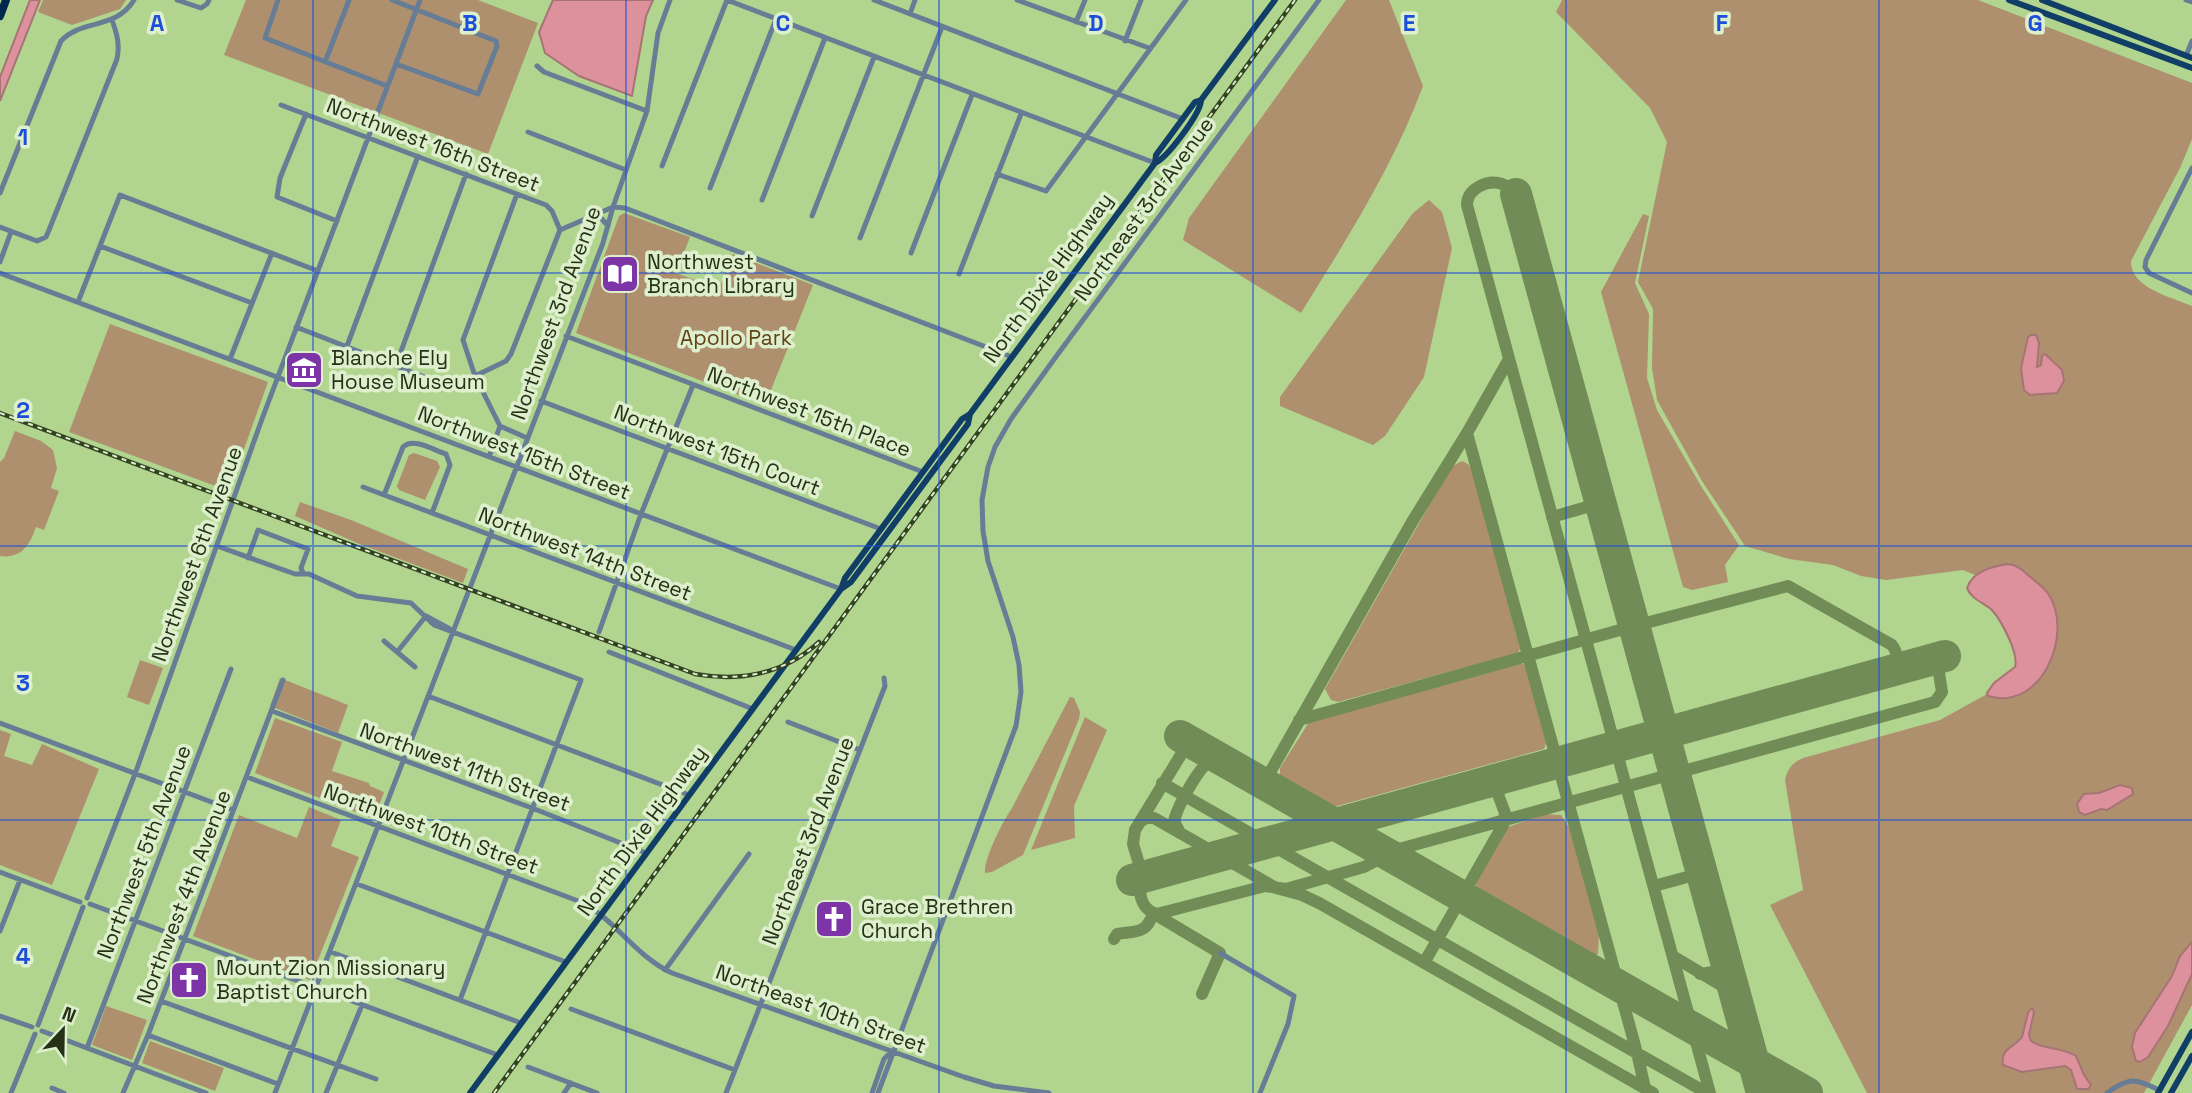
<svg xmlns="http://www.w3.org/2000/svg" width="2192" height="1093" font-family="'Space Grotesk',sans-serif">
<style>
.green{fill:#ae906e}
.water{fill:#dd919c;stroke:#a67474;stroke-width:2}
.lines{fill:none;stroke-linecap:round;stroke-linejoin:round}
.taxiway{stroke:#728c58;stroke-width:12}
.runway{stroke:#728c58;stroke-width:32}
.minor{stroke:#667d95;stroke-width:5}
.major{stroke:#113e67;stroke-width:6}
.highway{stroke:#00284d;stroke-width:8}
.rail-casing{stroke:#334322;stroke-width:4.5}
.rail{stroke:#ddefcc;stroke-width:2;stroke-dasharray:5;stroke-linecap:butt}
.grid{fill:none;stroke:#1d4ed8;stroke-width:2;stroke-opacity:0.55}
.labels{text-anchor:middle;stroke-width:7;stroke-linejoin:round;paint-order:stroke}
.street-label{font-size:21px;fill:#253216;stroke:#ddefcc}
.poi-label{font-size:21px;fill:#253216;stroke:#ddefcc;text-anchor:start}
.park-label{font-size:21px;fill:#624116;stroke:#ddefcc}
.grid-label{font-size:23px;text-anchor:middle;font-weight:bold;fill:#1d4ed8;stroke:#ddefcc;stroke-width:7;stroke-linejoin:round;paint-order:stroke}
</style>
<rect width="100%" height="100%" fill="#b1d58e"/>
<path class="green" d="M43,0h83l-6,9 -48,16 -34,-13z
M246,0h232l60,23 -50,131 -264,-99z
M1346,0h43l34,86c-30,81 -77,154 -122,227l-118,-73 6,-22z
M1562,0h416l214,83v56l-12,29 -49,93c-1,27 41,36 61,45v699l-48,88h-277l-97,-188 33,-15 -18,-110c3,-12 7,-17 18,-22l137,-38 47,-26 7,-11 21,-16 2,-6 -5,-15 -15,-29 -9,-10 -20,-15v-9l7,-8 -12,-5 -77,10 -25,-4 -28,-11 -44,-6 -44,-13 -43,-65 -45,-81 -5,-32 1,-59 -15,-27 29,-140 -17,-34 -94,-96z
M1429,200l13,12 10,36 -28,129 -39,59 -12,9 -93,-39v-9l133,-184z
M624,213l66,24 -14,36 43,16 14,-35 80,31 -48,120 -189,-72 43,-117z
M1643,214l6,2 -14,67 14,31 -2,64 10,32 44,76 38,59 -14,20 3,17 -36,8 -9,-3 -82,-295z
M110,324l158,58 -39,109 -160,-59z
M15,431l26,10 12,9 4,18 -6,20 8,3 -15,39 -8,-3c-6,18 -15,32 -36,29v-94l4,-4z
M414,453l23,8 3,6 -15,33 -26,-10 -2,-4 12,-31z
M1462,461l6,3 4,6 48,179 -2,4 -180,49 -7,-2 -6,-11 126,-222z
M300,502l51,18 117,49 -5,14 -106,-40 -62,-27z
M140,660l23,8 -14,37 -22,-8z
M1520,663l5,2 21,78 -2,6 -214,59 -47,-27 -3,-5v-8l29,-46z
M280,678l68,27 -10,28 -68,-27z
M1070,697l4,1 6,14 -1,7 -56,136 -31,17 -7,1c-1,-15 18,-52 27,-65z
M1085,717l22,13 -33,76 1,32 -44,12z
M275,718l67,24 -10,29 37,12 1,3 14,6 -10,27 -119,-46z
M0,730l11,4 -7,22 28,9 10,-21 57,25 -47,116 -52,-20z
M309,807l32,13 -10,26 28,11 -49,123 -117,-44 46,-121 58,23z
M1545,814l16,1 9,14 29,105 -1,20 -5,3 -116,-67 -1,-8 32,-55z
M106,1006l41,14 -15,40 -40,-15z
M150,1041l74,27 -9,23 -73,-28z"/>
<path class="water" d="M30,0h10l-40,101v-24z
M553,0h100l-7,16 -14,80 -53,-20 -34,-23 -6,-21z
M2031,335h5l3,8 -2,24 4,-2 1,-9 3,-2 17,16 2,11 -7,12 -27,2 -6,-5 -3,-22 7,-31z
M2007,564c11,1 14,5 22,12 7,6 15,11 20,19 25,40 -8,117 -61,101l-1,-3 7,-10 21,-16c4,-14 -14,-47 -23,-57 -9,-8 -20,-10 -25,-22 6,-17 24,-21 40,-24z
M2120,785l12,3 1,6 -26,16 -6,-1 -16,6 -6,-3 -2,-8 7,-10 15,-1z
M2192,942v32l-24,52 -20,31 -8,5 -4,-1 -4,-14 3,-14 37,-57 8,-20z
M2032,1008l2,4 -5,23 2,6c13,9 31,6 45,15l8,19 7,10 -3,4h-11l-6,-19 -6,-4 -43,6 -19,-7c-3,-17 11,-17 19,-28l6,-24z"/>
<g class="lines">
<path class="taxiway" d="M1516,194c-4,-4 -8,-8 -14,-10 -15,-5 -35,5 -35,21l243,888
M1467,433l170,620 8,35
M1552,517l49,-14
M1299,720l335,-94 154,-40 104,59c9,12 4,23 -9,28
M1162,783l545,310
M1264,783l148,-261 55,-89 42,-74
M1140,822l6,-4h8l122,70 26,7 17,8 334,190
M1180,833l-6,-12c4,-16 26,-57 40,-63l8,1
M1150,875l-9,8c-3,14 2,27 16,31l108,-28 21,3 78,-22 35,-18 536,-147 7,-10 -3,-19 -9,-8h-16
M1143,877l-10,-33 2,-14 47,-77 10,-4 15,2
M1654,886l48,-13
M1114,939l3,-5c19,-3 30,0 36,-21l67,40 -18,41
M1674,957l62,37
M1424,963l79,-138 2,-12 -12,-32
M1700,974l19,-3 7,-14"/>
<path class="runway" d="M1516,194l246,899
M1180,736l627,357
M1132,880l813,-224"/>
<path class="minor" d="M177,0l24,8 6,-4 2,-4
M278,0l-13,38 122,48
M392,0l104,41 1,5 -19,48 -82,-30
M727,0l428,163
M874,0l309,119
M1017,0l132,48
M2186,0l6,2
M910,14l5,-14
M1076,22l9,-22
M1125,41l16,-41
M2186,56l6,-15
M325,62l24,-62
M537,66l7,6 103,39
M281,105l265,100 6,6 8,19
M306,114l-26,64 -3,19 60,24
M528,132l98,38
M662,166l65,-166
M2192,168l-46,92 -1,7 4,6 43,20
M997,174l49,17 140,-191
M710,188l66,-169
M0,193l61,-152c20,-22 55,-11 73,-41
M517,194l-54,146 12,36 25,50 27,12
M762,200l63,-162
M591,216l10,2 7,8
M812,216l62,-159
M0,227l37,14 9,-4 3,-7 68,-171c3,-15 0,-25 -5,-39
M860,238l82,-211
M100,246l152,57
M911,253l61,-158
M0,262l11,-30
M0,273l841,316
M959,274l62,-160
M78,302l42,-107 198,76
M296,327l149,58 30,-9 31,-15 5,-7 49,-124 53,-23 12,1 387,149
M566,336l357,136
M347,346l71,-190
M230,359l42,-106
M396,365l70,-191
M541,401l340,128
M489,457l11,-31
M363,487l433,163
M384,495l19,-48c11,-10 30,3 43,7l4,11 -18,48
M217,546l78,28h14l48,22 54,7 23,22 147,55 -121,320
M248,558l10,-28 50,19 -7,19 2,5
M426,616l24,13
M599,632l42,-118 52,-129
M384,641l31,26
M397,652l29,-36
M609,652l144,57
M428,696l261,99
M272,711l260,97 114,45
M788,722l72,28
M0,723l233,87
M247,777l334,125c35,18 54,54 91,71l292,104 30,9 55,7
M0,872l80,30
M357,884l209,78
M87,898l48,-124 127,-355 158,-419
M90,904l408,151
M0,931l20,-51
M331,952l190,71
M1220,953l74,43 -6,28 -28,69
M665,970l84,-116
M161,1001l215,78
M571,1009l164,61
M0,1016l32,11
M38,1025l45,-118
M42,1031l164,62
M148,1035l130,49
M87,1048l144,-379
M528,1067l69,26
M52,1088l12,5
M11,1093l24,-59
M123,1093l25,-58 135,-355
M275,1093l328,-850 10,-36 34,-96 11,-78 12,-33
M326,1093l36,-88
M564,1093l7,-10
M726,1093l159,-407 -1,-8
M872,1093l12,-34 8,-8
M878,1093l138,-367 5,-34 -2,-27 -6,-28 -25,-76 -5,-30 -1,-31 6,-33 7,-20 16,-28 44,-61 264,-358
M2107,1093c22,-16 28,-15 52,-3"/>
<path class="major" d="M2009,0l183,68
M2042,0l150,58
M1155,163l1,-8 39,-53 6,-2 74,-100
M841,589l10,-7 117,-158 2,-10
M470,1093l371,-504 4,-11 117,-159 8,-5 185,-251c12,-5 46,-50 46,-63
M2158,1093l34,-61
M2171,1093l21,-37"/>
<path class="highway" d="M0,16l6,-16"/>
<defs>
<path id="rail" d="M0,413l695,261c45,8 89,0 124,-32
M494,1093l801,-1093"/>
</defs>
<use href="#rail" class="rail-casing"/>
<use href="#rail" class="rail"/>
</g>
<path class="grid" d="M313,0v1093M626,0v1093M939,0v1093M1253,0v1093M1566,0v1093M1879,0v1093M0,273h2192M0,546h2192M0,820h2192"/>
<defs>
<symbol id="library-square" viewBox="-11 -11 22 22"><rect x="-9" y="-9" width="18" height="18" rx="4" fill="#7c34a7" stroke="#ddefcc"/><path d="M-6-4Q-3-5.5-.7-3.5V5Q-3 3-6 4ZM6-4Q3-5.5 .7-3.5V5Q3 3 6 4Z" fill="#fff"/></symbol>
<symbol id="museum-square" viewBox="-11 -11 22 22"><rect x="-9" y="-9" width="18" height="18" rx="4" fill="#7c34a7" stroke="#ddefcc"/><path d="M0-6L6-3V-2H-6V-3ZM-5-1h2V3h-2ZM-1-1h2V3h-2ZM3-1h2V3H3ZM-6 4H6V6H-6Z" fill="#fff"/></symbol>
<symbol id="church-square" viewBox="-11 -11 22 22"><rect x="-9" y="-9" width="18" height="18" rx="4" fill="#7c34a7" stroke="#ddefcc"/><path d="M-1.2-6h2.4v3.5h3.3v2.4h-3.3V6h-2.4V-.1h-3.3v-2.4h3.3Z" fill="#fff"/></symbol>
</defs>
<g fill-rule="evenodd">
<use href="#library-square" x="598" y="252" width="44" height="44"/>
<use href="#museum-square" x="282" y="348" width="44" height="44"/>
<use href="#church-square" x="812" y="897" width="44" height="44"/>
<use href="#church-square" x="167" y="958" width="44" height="44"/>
</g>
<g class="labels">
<g class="street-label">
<text transform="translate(433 145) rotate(21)" y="7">Northwest 16th Street</text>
<text transform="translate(1144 209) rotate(-54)" y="7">Northeast 3rd Avenue</text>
<text transform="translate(1048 278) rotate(-54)" y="7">North Dixie Highway</text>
<text transform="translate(556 313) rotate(-70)" y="7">Northwest 3rd Avenue</text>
<text transform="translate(809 412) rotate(21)" y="7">Northwest 15th Place</text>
<text transform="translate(717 450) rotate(21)" y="7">Northwest 15th Court</text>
<text transform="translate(524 453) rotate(21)" y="7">Northwest 15th Street</text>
<text transform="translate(197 554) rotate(-70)" y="7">Northwest 6th Avenue</text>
<text transform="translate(585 554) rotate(21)" y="7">Northwest 14th Street</text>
<text transform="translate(465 767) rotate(20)" y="7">Northwest 11th Street</text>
<text transform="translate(431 829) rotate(20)" y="7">Northwest 10th Street</text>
<text transform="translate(642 831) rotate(-54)" y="7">North Dixie Highway</text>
<text transform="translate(808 841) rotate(-69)" y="7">Northeast 3rd Avenue</text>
<text transform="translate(144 852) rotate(-69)" y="7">Northwest 5th Avenue</text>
<text transform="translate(184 897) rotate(-69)" y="7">Northwest 4th Avenue</text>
<text transform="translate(821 1009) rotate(20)" y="7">Northeast 10th Street</text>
</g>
<g class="poi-label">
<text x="647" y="269">Northwest<tspan x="647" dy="24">Branch Library</tspan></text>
<text x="331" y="365">Blanche Ely<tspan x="331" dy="24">House Museum</tspan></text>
<text x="861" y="914">Grace Brethren<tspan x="861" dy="24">Church</tspan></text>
<text x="216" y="975">Mount Zion Missionary<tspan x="216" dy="24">Baptist Church</tspan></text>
</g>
<g class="park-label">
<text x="736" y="345">Apollo Park</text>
</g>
</g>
<g class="grid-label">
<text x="157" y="31">A</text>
<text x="470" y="31">B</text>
<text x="783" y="31">C</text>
<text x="1096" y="31">D</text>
<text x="1409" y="31">E</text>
<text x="1722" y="31">F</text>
<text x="2035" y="31">G</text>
<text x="23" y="145">1</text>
<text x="23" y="418">2</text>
<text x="23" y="691">3</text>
<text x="23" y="964">4</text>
</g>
<g transform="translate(63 1030) rotate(22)" stroke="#ddefcc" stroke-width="5" paint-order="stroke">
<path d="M0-5L12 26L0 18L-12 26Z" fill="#253216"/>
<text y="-10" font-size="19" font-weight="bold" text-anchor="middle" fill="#253216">N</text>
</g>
</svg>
